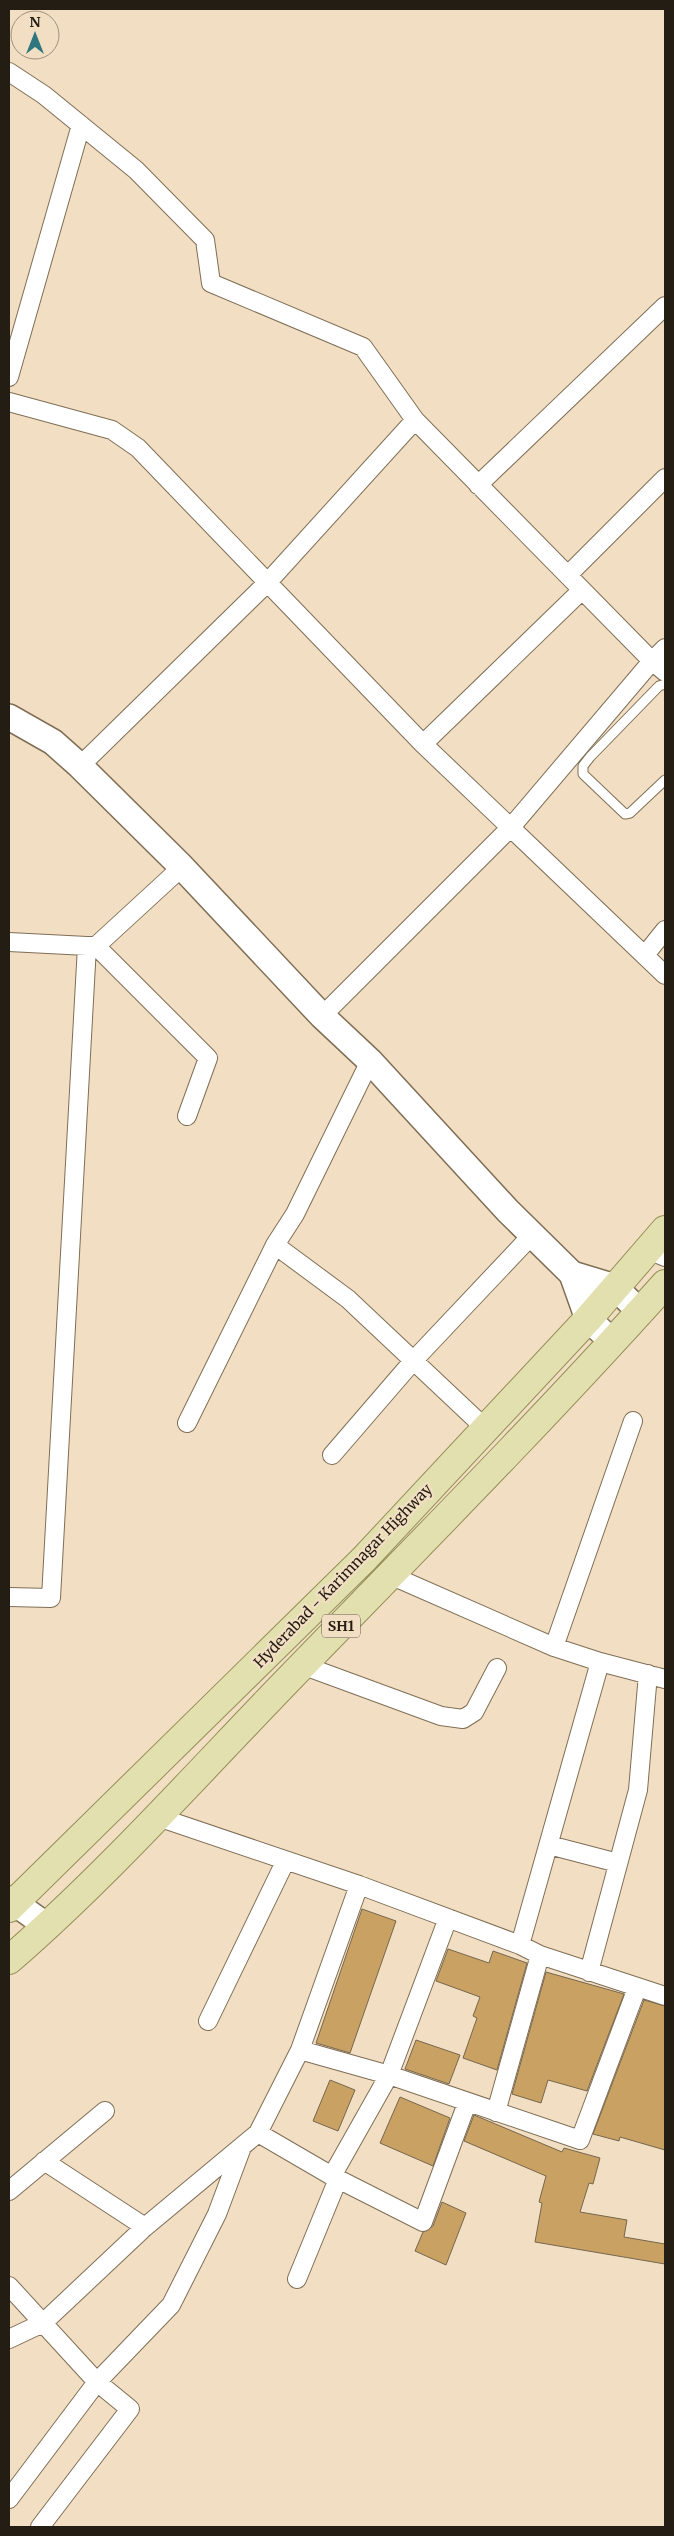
<svg xmlns="http://www.w3.org/2000/svg" width="674" height="2536" font-family="Merriweather,serif">
<style>
.building{fill:#c9a162;stroke:#76664d}
.lines{fill:none;stroke-linecap:round;stroke-linejoin:round}
.lane-casing{stroke:#7f6e55;stroke-width:11}
.street-casing{stroke:#7f6e55;stroke-width:20}
.secondary-casing{stroke:#7f6e55;stroke-width:28}
.primary-casing{stroke:#948f57;stroke-width:30}
.lane{stroke:#fff;stroke-width:9}
.street{stroke:#fff;stroke-width:18}
.secondary{stroke:#fff;stroke-width:25}
.primary{stroke:#e3e0b0;stroke-width:28}
.labels{text-anchor:middle;stroke-width:4.5;stroke-linejoin:round;paint-order:stroke}
.shield{fill:#f2dfc3;stroke:#625748;stroke-width:1}
.shield-label{font-size:14px;font-weight:bold;fill:#241d13}
.street-label{font-size:15px;fill:#241d13;stroke:#f2dfc3}
</style>
<rect width="100%" height="100%" fill="#f2dfc3"/>
<path class="building" d="M362,1909l34,12 -46,132 -34,-10z
M448,1949l41,14 4,-12 34,12 -30,107 -34,-12 14,-40 -4,-2 7,-19 -44,-16z
M546,1972l78,22 -37,97 -39,-11 -7,23 -29,-9z
M644,2000l21,6v144l-45,-13 -1,4 -26,-7z
M416,2040l44,15 -11,29 -44,-15z
M330,2080l25,10 -17,41 -25,-10z
M400,2097l50,21 -17,48 -53,-23z
M474,2115l88,37 2,-4 36,10 -7,26 -4,-1 -9,29 47,8 -3,17 41,7v20l-130,-22 7,-39 -3,-1 7,-26 -82,-35z
M442,2202l24,11 -20,52 -31,-14 8,-19 10,-6z"/>
<g class="lines">
<defs>
<path id="lane" d="M665,684l-6,2 -69,71 -7,9v8l42,40 5,-1 35,-33"/>
<path id="street" d="M9,72l35,23 92,75 69,70 6,43 152,64 52,73
M9,377l72,-252
M9,402l103,28 26,18 285,296 242,231
M478,485l187,-179
M568,575l97,-97
M423,744l159,-154
M80,766l188,-184 147,-162 237,241 13,-13
M9,942l78,4
M96,946l86,-79
M645,955l20,-25
M322,1016l190,-190 140,-165 13,11
M370,1061l-75,153 -20,31 73,54 137,129
M648,1250l17,7
M187,1423l88,-178
M332,1455l81,-94 119,-126
M390,1575l164,72 46,15 65,17
M9,1597l42,1 36,-652h9l112,112 -21,58
M554,1647l79,-226
M302,1665l139,51 22,3 11,-7 23,-44
M155,1816l204,69 161,60 20,10 125,41
M549,1845l69,18
M520,1945l80,-283
M589,1972l49,-182 10,-116
M208,2021l77,-159
M300,2050l89,25 191,65 57,-152
M496,2112l44,-157
M258,2133l42,-83 59,-165
M44,2161l101,66
M332,2176l57,-101 59,-157
M9,2191l96,-80
M297,2279l41,-100
M9,2286l88,96 33,27 -90,118
M9,2339l34,-16 102,-96 113,-94 74,43 91,46 44,-119
M9,2499l88,-117 74,-77 46,-91 25,-67"/>
<path id="secondary" d="M9,717l44,25 27,24 102,101 140,149 48,45 138,150 64,63 16,45 25,23
M572,1274l43,13 25,25
M9,1899l38,27"/>
<path id="primary" d="M9,1908l355,-349 224,-240 77,-89
M9,1960c98,-85 187,-185 277,-278 128,-132 257,-262 379,-398"/>
</defs>
<use href="#lane" class="lane-casing"/>
<use href="#street" class="street-casing"/>
<use href="#secondary" class="secondary-casing"/>
<use href="#primary" class="primary-casing"/>
<use href="#lane" class="lane"/>
<use href="#street" class="street"/>
<use href="#secondary" class="secondary"/>
<use href="#primary" class="primary"/>
</g>
<g class="labels">
<rect class="shield" x="322" y="1614.5" width="38" height="23" rx="4"/>
<g class="shield-label">
<text x="341" y="1631">SH1</text>
</g>
<g class="street-label">
<text transform="translate(343 1576) rotate(-46)" y="5">Hyderabad - Karimnagar Highway</text>
</g>
</g>
<rect width="674" height="2536" fill="none" stroke="#241d13" stroke-width="20"/>
<g transform="translate(35 35)"><circle r="24" fill="#f2dfc3" stroke="#a0917d"/>
<path d="M0-4L9 19L0 12L-9 19Z" fill="#2e777f"/>
<text y="-8" font-size="14" font-weight="bold" text-anchor="middle" fill="#241d13">N</text>
</g>
</svg>
